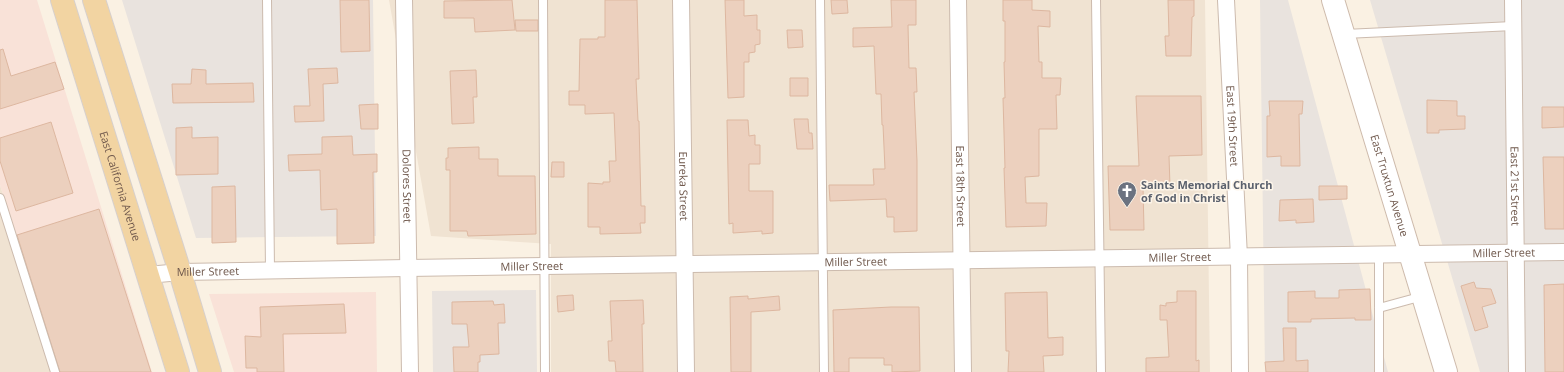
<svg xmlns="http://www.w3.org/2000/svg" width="1564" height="372" font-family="'Open Sans',sans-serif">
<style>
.residential{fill:#f0e3d2}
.commercial{fill:#f9e2d8}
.industrial{fill:#e9e3de}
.building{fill:#ecd0be;stroke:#ddb7a0}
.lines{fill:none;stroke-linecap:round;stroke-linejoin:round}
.lane-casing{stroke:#ccbbae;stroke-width:10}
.street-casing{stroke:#ccbbae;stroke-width:18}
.secondary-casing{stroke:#cebbac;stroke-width:24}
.primary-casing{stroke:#d7d0cd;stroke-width:24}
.lane{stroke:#fff;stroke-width:8}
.street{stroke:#fff;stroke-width:16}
.secondary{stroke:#fff;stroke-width:22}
.primary{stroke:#f2d4a2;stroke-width:22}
.labels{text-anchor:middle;stroke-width:3;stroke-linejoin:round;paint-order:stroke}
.street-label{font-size:11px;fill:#6f584c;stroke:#fdf5e9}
.worship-label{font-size:11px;font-weight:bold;fill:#5b616d;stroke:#fdf5e9;text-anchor:start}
</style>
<rect width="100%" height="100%" fill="#faf1e3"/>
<path class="residential" d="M389,0h816l5,372h-659v-128l-120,-8z
M0,185l58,187h-58z"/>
<path class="commercial" d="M0,0h37l115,372h-94l-58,-187z
M376,292l1,80h-143l-25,-78z"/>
<path class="industrial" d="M122,0h251l3,236 -180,2z
M1260,0h28l100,372h-123z
M1370,0h194v372h-84z
M536,290l1,82h-104l-1,-81z"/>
<path class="building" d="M340,0h29l1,51 -29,1z
M512,0l3,30 -40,2 -1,-14h-30v-17z
M605,0h32l2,79h-3l2,42h1l2,85h4v17h-5l1,10 -41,1v-7h-12v-44l15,1v-2h7l-1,-21h7l-2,-48 -29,1v-9h-16v-14h10l1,-52h18v-2h7z
M725,0h19v16l13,-1v15h3v14l-5,1v7l-6,1v9h-5v35l-16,1z
M831,0h16l1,13 -16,1z
M891,0h25v25h-8l1,43h7l1,24h-3l3,69v70l-23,1v-15h-7l-1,-18 -56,2 -1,-16h45l-1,-16h12l-2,-44h-1l-1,-31h-5l-2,-48 -21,1v-19l39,-1z
M1003,0h29v10l18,1v16l-12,-1 1,36h3v16h19l-1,17h-4l1,34h-18v47l-14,1 1,26h21l-1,23 -40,1 -2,-59h1l-2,-70h2l-1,-36h1v-41h-2z
M1168,0h26v16l-2,1 -1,39h-25l-1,-20h4z
M515,20h23v11h-22z
M787,30h15l1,17 -15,1z
M3,49l8,27 44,-14 9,27 -64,20v-59z
M337,68l1,15 -15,1 1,37 -29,1 -1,-16h16l-2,-37z
M192,69l14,1v14l47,-1 1,19 -81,1 -1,-19h19z
M476,70l1,27h-4l1,26 -22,1 -2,-53z
M790,78h18v18h-18z
M1136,96h65l1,59 -33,1 1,30 -27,1 1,43h-34l-2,-64h31z
M1427,100l30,1v15h8v13l-26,1v3h-12z
M1269,101h34l-1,13h-3l1,52h-19v-10l-14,1v-41h3z
M378,104v25h-17l-2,-24z
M1542,107h22v20l-22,1z
M794,119h14l1,14h3l1,16h-16z
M727,120h21l1,16 6,-1v10h5v19h-11v27h24v42l-11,1v-3l-29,2v-10l-4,1z
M51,122l22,71 -57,18 -16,-50v-23z
M192,127v11l26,-1v37l-42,1v-47z
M352,136l1,19 24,-1v18h-4l1,71 -37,1v-35l-16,1 -1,-40 -31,1 -1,-16 34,-1v-17z
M479,147v12h19v17h37l1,58 -68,2 -1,-5h-17v-61h-4v-12h2v-10z
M1543,157h21v72h-19z
M552,162h12v15h-13z
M235,186l1,56 -24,1v-56z
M1319,186h28v13l-28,1z
M1313,199l1,23 -18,1v-3l-17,1 1,-21z
M99,209l52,163h-91l-43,-137z
M1474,282l2,6 15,1 5,14 -14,4 6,20 -13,4 -14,-45z
M1564,284v88h-19l-1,-87z
M1370,289l1,31h-16v-2l-44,1v3h-23v-30l27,-1v7h24v-8z
M1177,291h19v70l3,-1v12h-53v-14l23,-1 -2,-37h-7v-15l6,1v-3l11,-1z
M1047,292l1,46 15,-1v18l-20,1 1,16h-36l1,-21h-3l-1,-58z
M573,295l1,15 -16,2 -1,-16z
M748,296v3l31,-3 1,14 -29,2v60h-20l-1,-75z
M643,300l1,24h-2l1,48h-27l-1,-11h-6l-1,-20h4l-2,-40z
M493,301l1,4 10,-1 1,19h-7l1,31 -19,1v7h-2v10h-24l-1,-25h16l-2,-23h-15v-22z
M344,304l2,29 -63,1 1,38h-27v-4h-11l-1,-32 16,1 -1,-30z
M891,307h28l1,64 -28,1v-7h-8v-7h-35v14h-15l-1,-62z
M1283,328h13v33l12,-1v12h-42l-1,-10 19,-1z"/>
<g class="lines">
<defs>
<path id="lane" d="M267,0l3,270
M543,0l2,372
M820,0l4,372
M1096,0l5,372
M1345,34l168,-8
M0,198l55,174
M1379,308l44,-12
M1379,372v-116"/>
<g id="street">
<path id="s1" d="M404,0l6,372"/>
<path id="s2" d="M681,0l5,372"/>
<path id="s3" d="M958,0l5,372"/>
<path id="s4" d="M1226,0l13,257 1,115"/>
<path id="s5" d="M1513,0l4,372"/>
<path id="s6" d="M148,275l32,-3 227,-4 1157,-16"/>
</g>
<g id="secondary">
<path id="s7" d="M1333,0l113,372"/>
</g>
<g id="primary">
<path id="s8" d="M62,0l116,372"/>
<path d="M94,0l86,272 30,100"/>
</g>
</defs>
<use href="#lane" class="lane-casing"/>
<use href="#street" class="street-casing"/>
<use href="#secondary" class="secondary-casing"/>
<use href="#primary" class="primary-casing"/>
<use href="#lane" class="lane"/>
<use href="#street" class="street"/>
<use href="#secondary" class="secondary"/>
<use href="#primary" class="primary"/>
</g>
<defs>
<symbol id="church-pin" viewBox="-11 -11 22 30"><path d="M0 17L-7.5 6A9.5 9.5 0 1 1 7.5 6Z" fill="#6b7280" stroke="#fdf5e9"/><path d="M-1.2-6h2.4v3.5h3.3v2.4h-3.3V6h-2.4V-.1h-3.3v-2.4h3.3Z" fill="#fff"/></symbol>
</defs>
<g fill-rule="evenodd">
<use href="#church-pin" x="1116" y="180" width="22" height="30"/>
</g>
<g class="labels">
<g class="street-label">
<text dy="4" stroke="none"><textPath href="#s4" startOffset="126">East 19th Street</textPath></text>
<text dy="4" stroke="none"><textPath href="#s8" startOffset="195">East California Avenue</textPath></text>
<text dy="4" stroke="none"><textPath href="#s1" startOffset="186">Dolores Street</textPath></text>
<text dy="4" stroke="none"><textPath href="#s2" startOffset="186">Eureka Street</textPath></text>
<text dy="4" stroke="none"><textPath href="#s3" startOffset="186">East 18th Street</textPath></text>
<text dy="4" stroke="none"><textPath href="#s7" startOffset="194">East Truxtun Avenue</textPath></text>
<text dy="4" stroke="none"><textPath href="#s5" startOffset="186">East 21st Street</textPath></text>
<text dy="4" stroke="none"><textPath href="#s6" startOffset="1356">Miller Street</textPath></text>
<text dy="4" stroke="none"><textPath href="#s6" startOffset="1032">Miller Street</textPath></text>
<text dy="4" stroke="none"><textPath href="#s6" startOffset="708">Miller Street</textPath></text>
<text dy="4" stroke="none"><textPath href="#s6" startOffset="384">Miller Street</textPath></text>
<text dy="4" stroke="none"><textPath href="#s6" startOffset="60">Miller Street</textPath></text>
</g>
<g class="worship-label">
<text x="1141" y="189">Saints Memorial Church<tspan x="1141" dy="13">of God in Christ</tspan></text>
</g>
</g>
</svg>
